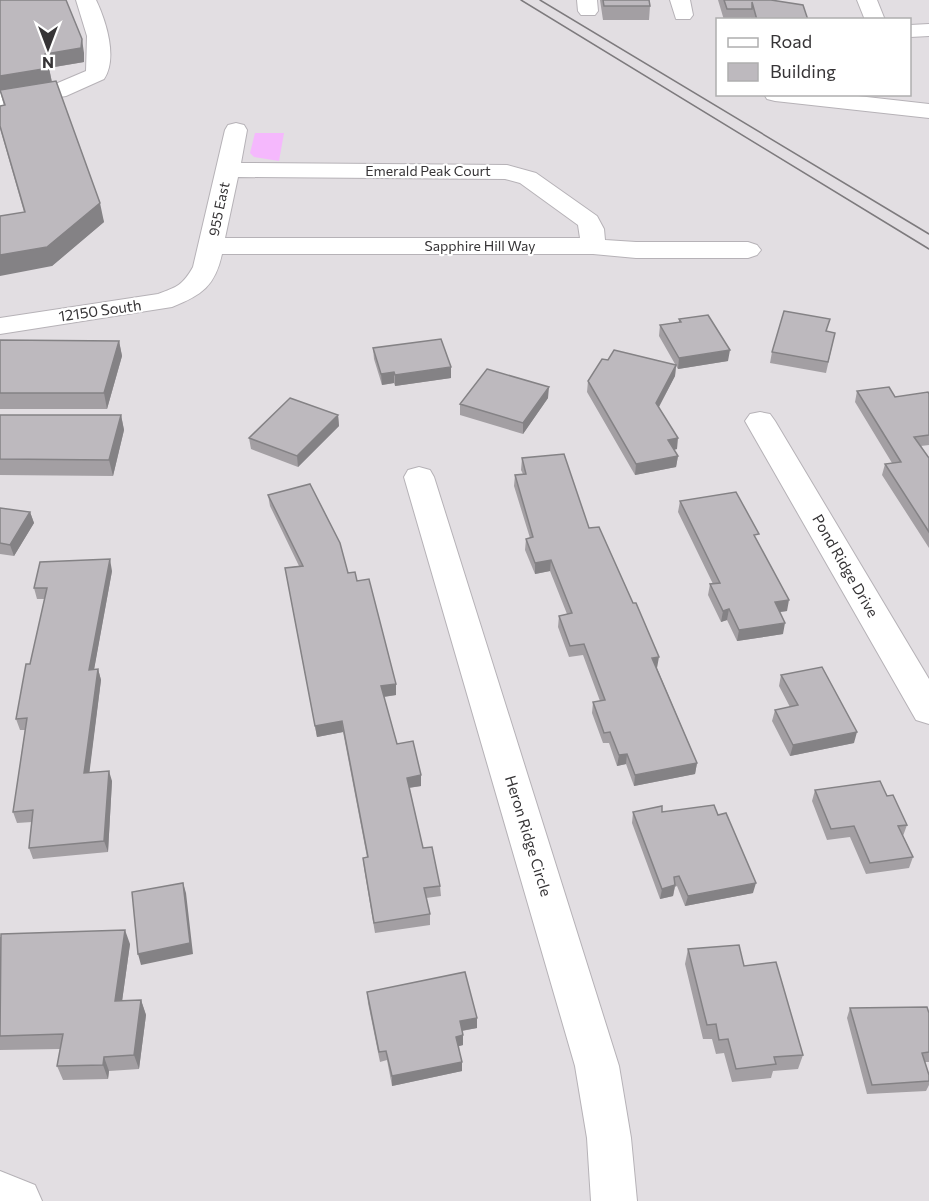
<svg xmlns="http://www.w3.org/2000/svg" width="929" height="1201" font-family="Commissioner,sans-serif">
<style>
.green{fill:#f5b8fd}
.lines{fill:none;stroke-linecap:round;stroke-linejoin:round}
.minor-casing{stroke:#b6b2b7;stroke-width:2}
.minor{fill:#fff;fill-rule:evenodd}
.tram{stroke:#7d7a7d;stroke-width:1.5}
.wall{fill:#a39fa3}
.shaded-wall{fill:#848285}
.building{fill:#bdb9be;stroke:#848285;stroke-width:1.5}
.labels{text-anchor:middle;stroke-width:4.5;stroke-linejoin:round;paint-order:stroke}
.far-street-label{font-size:14px;fill:#363436;stroke:#fff}
.street-label{font-size:15px;fill:#363436;stroke:#fff}
</style>
<rect width="100%" height="100%" fill="#e2dee2"/>
<path class="green" d="M255,133h29l-5,28 -25,-4 -4,-4z"/>
<g class="lines">
<defs>
<path id="minor" d="M76,0h20c10,21 22,58 8,79l-38,17 -66,11v-14l53,-8 33,-14 1,-35z
M577,0h20l1,11 -3,4h-14l-3,-4z
M670,0h20l3,15 -3,4h-14z
M857,0h20l8,20h-20z
M929,24v12l-19,1v-12z
M764,94h76l89,10v14l-154,-17 -8,-2z
M236,123l8,2 3,5 -6,33 266,2 29,8 61,43 7,13 1,11 31,2h112l9,3 4,5 -4,5 -9,3h-112l-43,-4h-371c-7,32 -20,41 -50,53l-172,27v-16l158,-24c19,-7 25,-9 35,-27l32,-137 3,-5zM238,177l267,2 15,4 58,42 2,13h-355z
M760,412l10,2 5,7 154,258v45l-13,-4 -171,-299 5,-7z
M419,467l11,3 4,7 185,589 12,72 6,63h-46l-4,-63 -12,-72 -171,-589 4,-7z
M0,1171l35,14 7,16h-42z"/>
</defs>
<use href="#minor" class="minor-casing"/>
<use href="#minor" class="minor"/>
<path class="tram" d="M521,0l408,249
M540,0l389,234"/>
</g>
<path class="wall" d="M0,0l84,53v9l-35,6 3,14 52,140 -52,44 -28,-54 -24,-84v-22h4l-4,-15z
M600,0h49l1,6 -1,14h-46z
M718,0h53l37,20h-57l-1,-3v3h-26z
M679,319l49,42 -50,8 -2,-3 -1,10 -16,31 18,42 -3,1 4,6 -2,11 -41,8 -48,-83 1,-11 20,-21 67,4 -16,-28 1,-11 19,-3z
M827,331l8,2 -9,40 -56,-10 2,-11z
M0,340l119,1 3,15 -15,53h-107z
M373,348l78,19v11l-56,8 -1,-3 -12,2 -8,-26z
M857,391l38,6 34,-3v51l-8,1 8,12v90l-47,-73 3,-11 7,-1 -37,-61z
M548,398l-25,36 -63,-19v-11z
M0,415h121l3,15 -11,46 -113,-1z
M338,415l1,11 -41,41 -47,-18 -2,-11z
M522,458l67,70 68,140 40,95 -2,11 -61,12 -8,-22 -9,2 -8,-23h-6l-11,-30 1,-11 7,-1 -17,-46 -14,2 -11,-30 1,-11 8,-2 -17,-43 -15,3 -10,-24 1,-11 4,-1 -16,-52 1,-11 8,-1 -2,-4z
M268,495l80,78 9,8 39,114 -12,2 13,47 24,31v11l-12,2 14,60 17,38 1,10 -15,2 4,16v11l-55,8 -11,-65 -1,-10 4,-1 -24,-125 -26,5 -32,-169 14,-2 -29,-60z
M680,501l77,39 30,71 -7,1 3,22 -46,7 -10,-21 -6,2 -13,-27 2,-11h3l-35,-72z
M0,508l30,4 4,11 -20,33 -14,-2z
M112,571l-18,98h4l3,11 -12,92 23,9 -4,71 -75,7 -4,-11 3,-26 -15,1 -4,-11 12,-82h-5l-4,-11 14,-55 15,-65h-8l-3,-11z
M781,675l73,68 -64,13 -18,-35 3,-11 15,-3 -11,-21z
M815,790l92,35 -4,11 10,21 -4,11 -43,6 -16,-37 -23,3 -15,-39z
M633,812h29l91,81 -68,13 -8,-20 -2,1 -2,9 -13,3 -28,-76z
M0,937l130,7 -8,57 19,-1 5,15 -7,54 -30,2 -1,8 -45,1 -6,-14 3,-17 -60,1z
M688,949l56,17 59,89 -5,14 -25,2 -2,7 -39,4 -8,-29 -8,1 -4,-15h-9l-18,-75z
M367,992l110,36 -15,3 1,14 -5,1 4,16v9l-70,15 -5,-26 -7,2 -12,-59z
M850,1008l79,5v49h-4l4,13v10l-3,6 -59,3 -20,-76z"/>
<path class="shaded-wall" d="M82,39l2,14v9l-36,6 -3,-14z
M49,68l3,15 -52,8v-15z
M100,203l4,19 -52,44 -52,10v-21z
M119,341l3,15 -15,53 -3,-16z
M730,350l-2,11 -50,8 1,-11z
M676,365l-1,11 -20,38 1,-11z
M451,367v11l-56,8v-11z
M394,372v11l-12,2 -1,-11z
M549,387l-1,11 -25,36v-11z
M121,415l3,15 -11,46 -4,-16z
M338,415l1,11 -41,41 -1,-11z
M678,438l-1,11 -10,2 1,-11z
M678,456l-2,11 -41,8 1,-11z
M30,512l4,11 -20,33 -4,-11z
M110,559l2,12 -20,110 -3,-11z
M551,560l-1,11 -15,3v-11z
M789,600l-2,11 -15,2 3,-11z
M729,609l-2,11 -6,2 2,-11z
M785,623l-2,11 -46,7 2,-11z
M659,657l-2,11 -6,1 1,-11z
M98,669l3,11 -13,104 -4,-11z
M396,684v11l-14,2 -1,-11z
M342,721l1,11 -26,5 -2,-11z
M857,732l-3,11 -64,13 3,-11z
M627,754l-1,10 -9,2 2,-11z
M697,763l-2,11 -61,12 1,-11z
M109,771l3,10 -4,71 -4,-11z
M421,775v11l-14,2v-10z
M183,883l3,10 7,61 -52,11 -3,-11z
M756,883l-3,10 -68,13 3,-10z
M675,885l-2,11 -13,3 2,-10z
M125,930l5,14 -10,72 -5,-15z
M141,1000l5,15 -7,54 -5,-14z
M477,1018v10l-17,3v-10z
M463,1035v10l-7,2v-10z
M104,1057l5,14 -1,8 -5,-14z
M462,1062v9l-70,15v-10z"/>
<path class="building" d="M0,0h66l16,39 -1,9 -36,6 4,14 -49,8z
M603,0h46l1,6h-46z
M724,0h47l32,5 5,15h-51l-5,-18v7h-25z
M56,81l44,122 -53,44 -47,8v-39l25,-4 -25,-86v-20l5,-1 -5,-15z
M784,311l46,8 -4,12 9,2 -7,29 -56,-10z
M708,315l22,35 -51,8 -19,-33 21,-3 -2,-3z
M441,339l10,28 -56,8 -1,-3 -13,2 -8,-26z
M0,340l119,1 -15,52h-104z
M614,350l62,15 -20,38 22,35 -10,2 10,16 -42,8 -48,-83 14,-22 6,1z
M487,369l62,18 -26,36 -63,-19z
M889,387l6,10 33,-5 1,2v41l-15,2 15,21v74l-44,-68 16,-2 -44,-71z
M290,398l48,17 -41,41 -48,-18z
M0,415h121l-12,45 -109,-1z
M564,454l25,74 10,-1 34,76h3l23,54 -7,1 45,105 -62,12 -8,-21 -8,1 -9,-23 -6,1 -11,-31 12,-2 -21,-56 -14,2 -11,-30 13,-3 -21,-53 -16,3 -9,-24 7,-2 -18,-62 11,-1 -4,-16z
M310,484l30,59 8,30 7,-1 2,9 12,-2 27,105 -15,2 16,58 16,-3 8,34 -14,3 16,70 9,-1 8,39 -16,2 6,26 -56,9 -11,-65 5,-1 -26,-136 -27,5 -30,-158 18,-2 -35,-71z
M736,492l23,42 -5,1 35,65 -14,2 10,21 -46,7 -10,-21 -6,2 -13,-27 10,-1 -40,-82z
M0,508l30,4 -20,33 -10,-2z
M110,559l-21,111 9,-1 -14,104 25,-2 -5,70 -75,7 4,-38 -20,2 14,-94 -11,1 10,-55h4l17,-76h-13l6,-26z
M822,667l35,65 -64,13 -18,-35 23,-5 -17,-30z
M880,781l7,15 6,-1 14,30 -9,1 15,31 -43,6 -16,-37 -23,3 -16,-39z
M714,805l4,10 8,-2 30,70 -68,13 -9,-20 -5,1 1,8 -13,4 -29,-77 29,-6v6z
M183,883l7,60 -52,11 -6,-62z
M125,930l-10,71 26,-1 -7,55 -30,2 -1,8 -46,1 6,-32 -63,2 1,-102z
M739,945l5,21 32,-4 27,93 -29,2 2,7 -40,5 -8,-30 -9,1 -3,-16 -9,1 -19,-76z
M465,972l12,46 -17,3 3,14 -7,2 6,25 -70,14 -6,-25 -7,1 -12,-60z
M927,1007l2,6v39l-7,1 7,22v6l-57,4 -22,-77z"/>
<g class="labels">
<g class="far-street-label">
<text x="428" y="176">Emerald Peak Court</text>
<text transform="translate(219 209) rotate(-78)" y="5">955 East</text>
<text x="480" y="251">Sapphire Hill Way</text>
</g>
<g class="street-label">
<text transform="translate(100 311) rotate(-8)" y="5">12150 South</text>
<text transform="translate(845 566) rotate(60)" y="5">Pond Ridge Drive</text>
<text transform="translate(528 836) rotate(73)" y="5">Heron Ridge Circle</text>
</g>
</g>
<rect x="716" y="18" width="195" height="78" fill="#ffffff" stroke="#afaeaf" stroke-width="1.5"/>
<rect x="728" y="38" width="30" height="9" fill="#ffffff" stroke="#afaeaf" stroke-width="1.5"/>
<text x="770" y="48" font-size="18" fill="#363436">Road</text>
<rect x="728" y="63" width="30" height="18" fill="#bdb9be" stroke="#afaeaf" stroke-width="1.5"/>
<text x="770" y="78" font-size="18" fill="#363436">Building</text>
<g transform="translate(48 48) rotate(180)" stroke="#ffffff" stroke-width="4.5" paint-order="stroke">
<path d="M0-4.5L10 22L0 15L-10 22Z" fill="#363436"/>
<text y="-9" font-size="16" font-weight="bold" text-anchor="middle" fill="#363436">N</text>
</g>
</svg>
